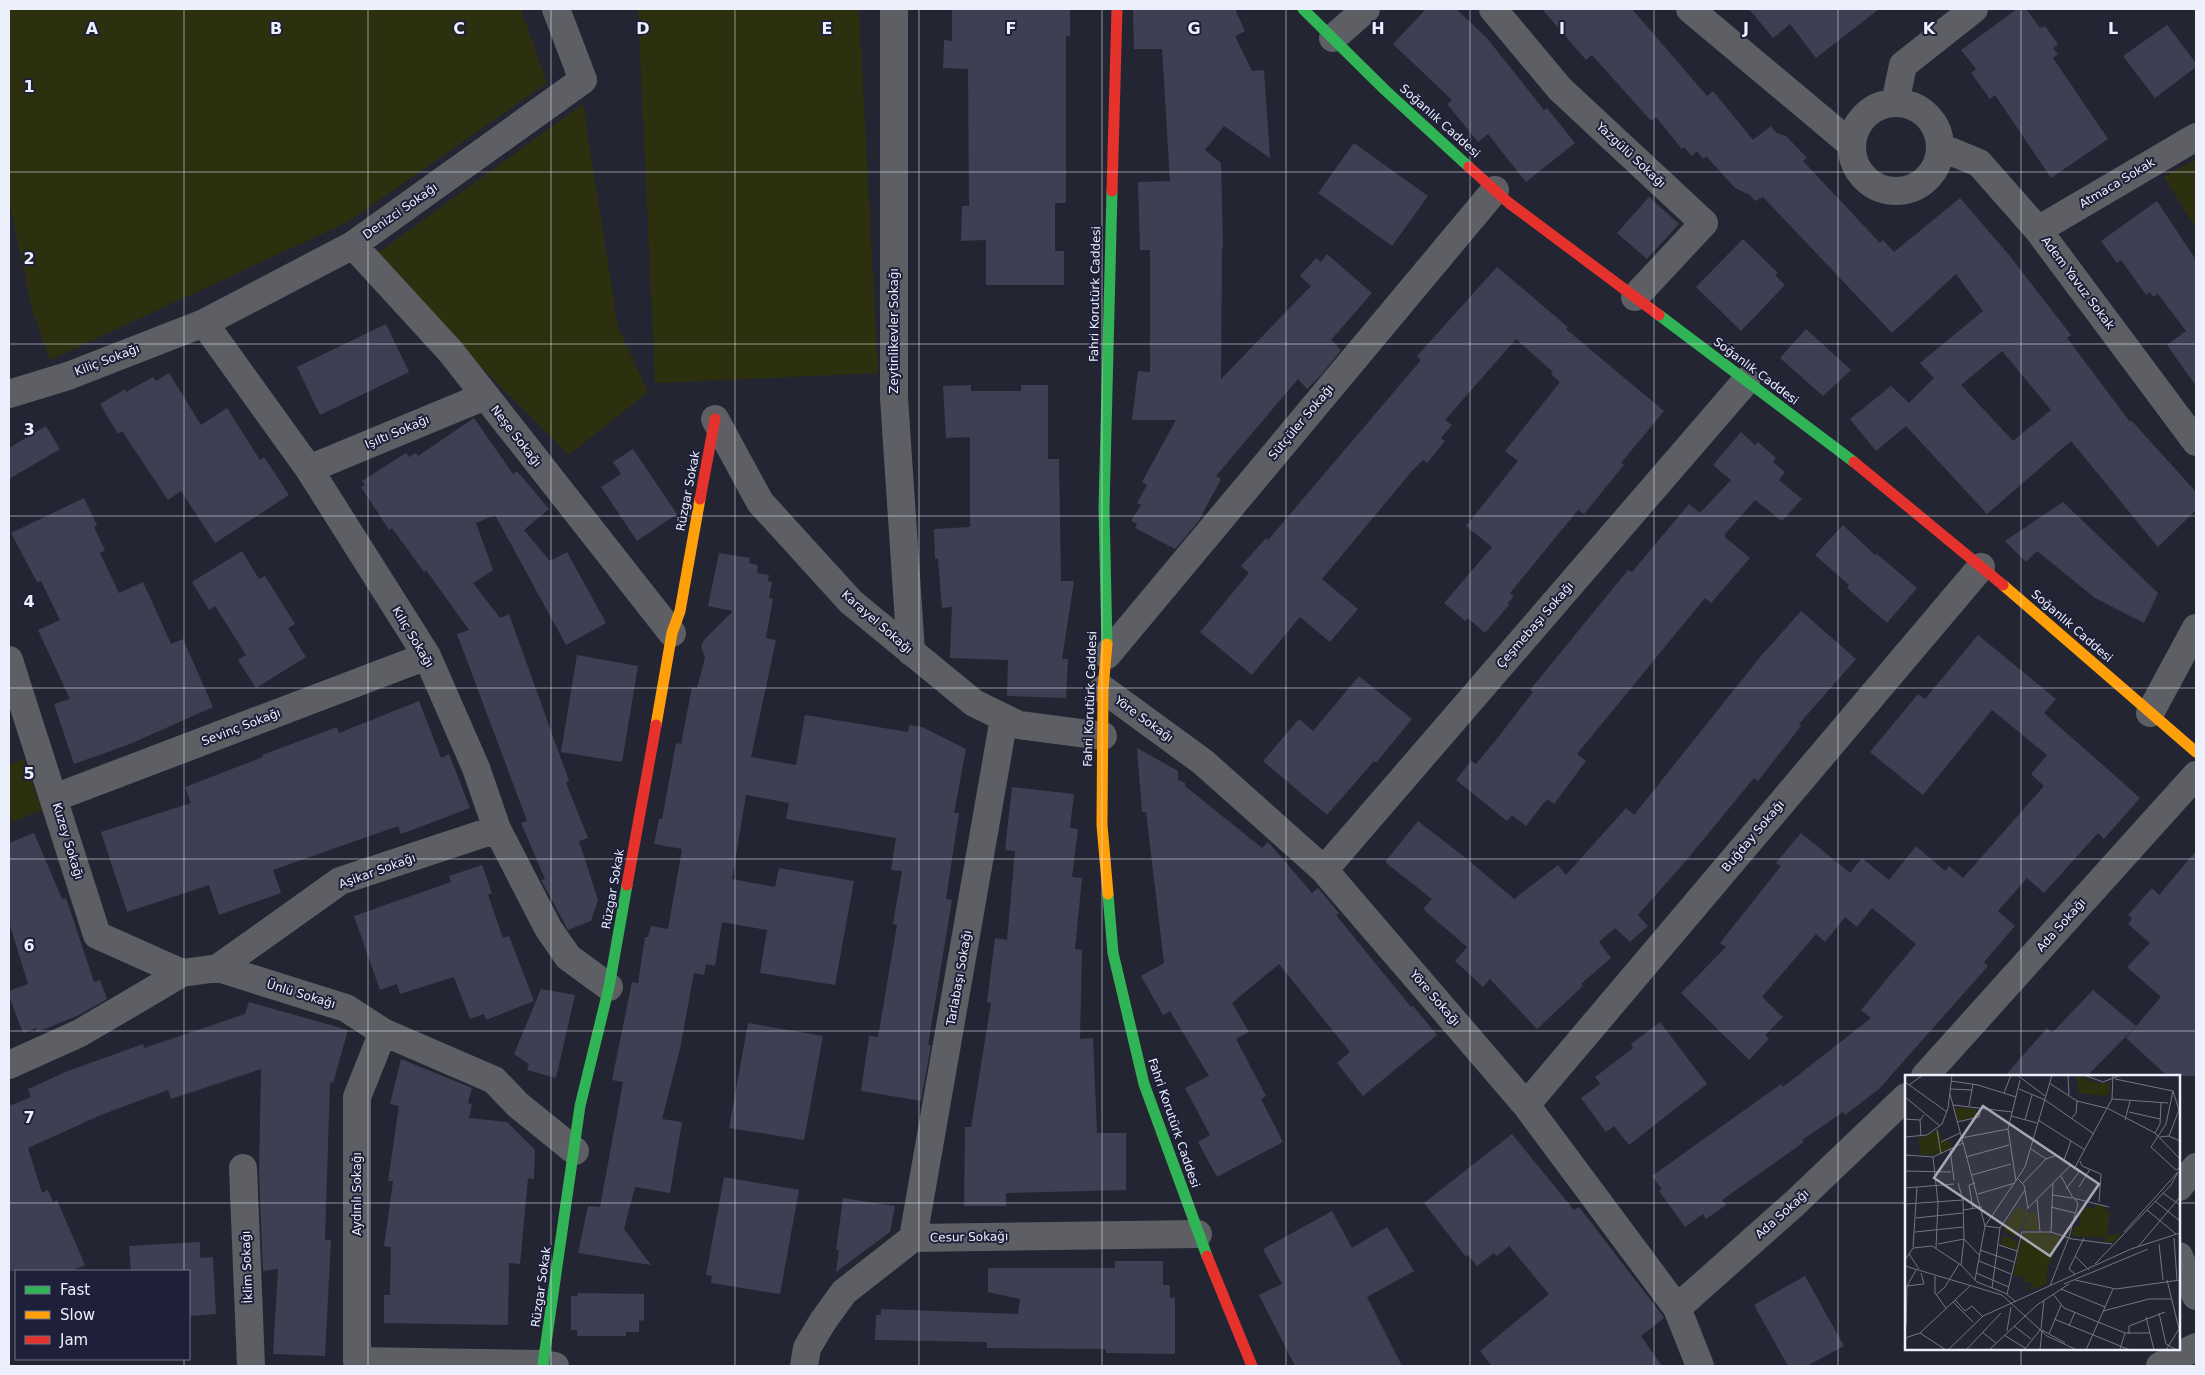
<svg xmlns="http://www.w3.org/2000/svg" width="2205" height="1375" font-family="'DejaVu Sans',sans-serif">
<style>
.green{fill:#2d300e}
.building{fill:#3e3f52;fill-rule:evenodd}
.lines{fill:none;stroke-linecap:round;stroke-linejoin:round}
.street{stroke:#5e5f65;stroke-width:28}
.fast{stroke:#30b455;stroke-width:11}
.slow{stroke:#ff9f0a;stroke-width:11}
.jam{stroke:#e5322d;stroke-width:11}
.grid{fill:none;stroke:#eceffc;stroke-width:1;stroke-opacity:0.55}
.labels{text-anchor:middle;stroke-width:4;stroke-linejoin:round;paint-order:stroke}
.street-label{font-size:12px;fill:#eceffc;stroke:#1e2039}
.inset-road{fill:none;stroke:#747683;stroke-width:1}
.view{fill:#a6a8b6;fill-opacity:0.15;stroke:#a6a8b6;stroke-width:2.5}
.inset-edge{fill:none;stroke:#eceffc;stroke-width:2.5}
.grid-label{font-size:16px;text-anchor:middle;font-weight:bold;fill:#eceffc;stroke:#1e2039;stroke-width:4;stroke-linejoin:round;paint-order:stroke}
</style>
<rect width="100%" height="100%" fill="#242533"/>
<path class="green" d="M9,9h512l26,74 -199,139 -298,138 -18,-51 -23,-109z
M638,9h221l19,364 -223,10z
M583,104l35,223 30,65 -79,63 -102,-102 -89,-100z
M2196,159v69l-32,-51z
M24,759l18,51 -33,13v-58z"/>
<path class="building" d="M952,9h118v27h-4v167h-11v48h9v34h-78v-45l-25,1 1,-35h7l-1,-137 -25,-1 1,-28 8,1z
M1133,9h102l10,22 -10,5 17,35 12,-1 6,88 -46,-32 -19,24 16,13 2,84 -1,1 -1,131 90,-93 -11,-10 16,-18 5,4 6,-8 45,39 -41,47 10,10 -20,25 -14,14 -9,-10 -82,97 5,3 -23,43 -23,27 -40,-21 2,-4 -6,-3 10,-16 -4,-2 10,-18 -5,-3 34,-62h-44l6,-49 12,1v-122h-10l-2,-68 32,-1 -8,-132h-28z
M1426,9h30l30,28 58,73 3,-2 28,35 -49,39 -38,-48 -10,8 -31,-38 5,-4 -59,-56z
M1542,9h90l75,87 6,-5 40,49 18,-14 5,7 10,3 21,22 -4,3 77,82 3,-3 11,12 66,-54 49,57 62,80 -4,3 63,84 1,-2 65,72v18l-38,37 -87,-106 -84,73 -81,-88 -30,25 -26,-32 41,-33 18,17 25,-25 -14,-15 63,-52 -27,-37 -64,59 -129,-136 -8,4 -5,-6 -15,-7 -29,-32 -3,3 -6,-8 -5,5 -8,-9 -2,2 -26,-32 -5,4 -59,-66 -6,5zM2002,351l49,59 -38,31 -52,-56z
M1749,9h130l-63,49 -26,-34 -17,14z
M2017,9h9l14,19 5,-2 13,18 -5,4 5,6 -5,4 55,81 -57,39 -56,-83 -5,4 -19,-26 5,-4 -15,-19z
M2167,25l29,38v4l-41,31 -32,-42z
M1354,143l74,53 -36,50 -74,-53z
M1649,197l30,27 -32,35 -30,-26z
M2157,201l39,59v126l-29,-41 19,-14 -28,-37 -5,3 -3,-5 -4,3 -25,-35 -4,3 -16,-22z
M1743,239l35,34 -3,2 10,10 -44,46 -45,-44z
M1497,267l71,60 -2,2 98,82 -43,52 3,2 -40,49 -6,-4 -68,83 4,3 -6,7 1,2 -24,28 -17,-15 -3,3 -21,-18 48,-56 -26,-21 52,-65 -13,-10 55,-69 -9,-8 2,-2 -37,-33 -71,81 7,5 -11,13 4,3 -18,22 -4,-3 -11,11 -90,108 36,30 -28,33 -30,-25 -48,58 -52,-43 49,-59 -8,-7 25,-28 2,2 153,-180 -4,-4z
M386,324l23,48 -89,43 -23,-48z
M1806,329l45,41 -28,26 -43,-38z
M169,373l32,52 26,-17 33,52 4,-3 25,38 -74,48 -34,-52 -13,9 -46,-69 -4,3 -18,-30 25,-15 1,3 27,-15 3,4z
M971,385v6h50v-6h27v74h11l2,122h13l-12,78h6l-2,39 -59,-2 1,-36 -58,-2 2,-51 -10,1 -4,-49h-3l-1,-30 36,-2v-90l-24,1 -3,-52z
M474,418l39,56 4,-3 32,38 -25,21 26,31 17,-9 39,71 -40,22 -71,-130 -19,8 17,47 -20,13 27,35 9,-4 60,167 -3,2 22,55 -9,3 19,59 -7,21 -23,9 -27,-50 4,-1 -24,-56 6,-2 -70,-187 12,-4 -43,-60 -2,2 -32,-44 -3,2 -28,-43 4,-2 -3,-4 44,-28 3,4 7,-4 2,3z
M46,426l14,23 -51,30v-31z
M1741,432l14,13 3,-3 18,16 -3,4 12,10 -6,8 23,19 -20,22 -27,-21 -30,34v3l25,21 -39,45 -6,-5 -128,156 9,7 -32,43 -7,-5 -21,27 -14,-11 -5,6 -51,-41 15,-19 5,3 20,-24 37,-48 -3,-2 98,-120 4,2 57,-68 11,9 31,-33 -18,-15z
M633,449l44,65 -40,27 -36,-54 20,-13 -8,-12z
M84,498l13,27 -3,2 11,23 -5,3 19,40 24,-11 28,62 12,-5 30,68 -83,37 -56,20 -20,-60 16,-5 -32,-69 22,-10 -19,-39 -4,1 -26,-49z
M2063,502l95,91 -14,30 -49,-25 -58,-47 -11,11 -21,-21z
M1843,525l32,30 2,-1 40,34 -30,35 -40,-35 2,-3 -34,-30z
M242,551l17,28 6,-3 30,48 -7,4 18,29 -50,31 -18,-28 8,-5 -31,-49 -6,4 -17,-28z
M719,553l31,5 -1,5 9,2 -1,8 12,2 -1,6 4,1 -3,16 4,1 -7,39 10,2 -25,117 45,8 9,-50 103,17 1,-7 13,2 44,22 -12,64h5l-13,86 6,1 -24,145h3l-10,56 -60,-10 8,-55 9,1 19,-112 -4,-1 9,-53 -11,-1 5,-32 -110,-19 3,-16 -43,-8 -14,84 43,8 4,-19 75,13 -19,104 -75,-12 7,-43 -45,-8 -7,44 -9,-2 -2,11 -10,-2 -14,76 -18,70 20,3 -12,71 -35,-6 -11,42 27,36 -73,-12 10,-47 12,1 23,-125 -11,-2 20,-98 6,1 7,-46h3l3,-11 17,3 14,-80 -28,-5 5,-25h3l14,-76 5,1 11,-57 5,1 8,-30 -4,-12 3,-6 29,-29 -25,-5z
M1801,611l55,48 -57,65 2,2 -43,55 -4,-3 -70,85 -46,52 10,11 -18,16 -15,-14 -16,14 12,16 -30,26 2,2 -46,43 -47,-50 -7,8 -28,-26 12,-14 -44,-38 9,-10 -47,-37 33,-41 49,38 47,40 44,-34 8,10 60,-67 8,7 127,-159z
M1978,635l78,64 -12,14 96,85 -36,41 -6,-6 -54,60 -17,-15 -29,33 17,15 -31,36 4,4 -109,123 -34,26 -2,-3 -41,28 2,2 -82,58 4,5 -20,14 -3,-5 -18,13 -26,-36 3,-2 -10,-13 129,-92 2,3 88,-69 -10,-8 55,-66 -44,-36 -15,19 -12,-10 -20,25 -9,-8 -54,63 21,20 -18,18 4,4 -20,21 -68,-67 45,-46 -6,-4 61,-77 -5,-3 25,-30 49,40 12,-15 27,22 27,-34 29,25 4,-5 14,12 81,-92 -13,-12 16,-19 -55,-45 -69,85 -53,-43 48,-58 7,5z
M577,655l61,11 -16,96 -61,-10z
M1359,676l53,43 -36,44 -2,-2 -47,54 -64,-54 36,-42 14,12z
M419,701l22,57 8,-4 21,54 -69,26 -3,-8 -125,44 8,23 -62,22 -10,-30 -82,27 -26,-80 90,-29 -6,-16 78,-30 -1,-2 75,-28 2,6z
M1137,748l41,23v9l7,3v3l77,62 6,-6 44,51 6,-5 21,25 -3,2 75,92 2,-1 24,29 -74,61 -26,-33 13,-11 -71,-88 -47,39 17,29 -13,7 30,57 -5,3 22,43 -66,35 -19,-35 12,-7 -25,-47 24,-12 -39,-65 -7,4 -22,-39 23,-13 -18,-151h-4z
M1012,787l62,7 -4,34 8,1 -6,48 10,1 -7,71 7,1 -2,89 13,-1 4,95h29v57l-120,3v13h-42l1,-79h6l20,-124 -4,-1 8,-64 12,2 8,-89 -10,-1z
M34,833l28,66 4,-1 28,84 6,-2 7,19 -30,17 -40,16 -1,-4 -13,5 -14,-37v-5l19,-7 -19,-62v-79z
M2196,851v225h-29l-41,-38 35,-41 -34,-30 23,-24 -22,-19 4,-5 -4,-4 24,-27 7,7z
M482,865l10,28 -4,2 15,43 6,-2 25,65 -48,19 -2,-6 -14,5 -16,-42 -54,17 -3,-10 -17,6 -26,-74 97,-34 -2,-6z
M541,989l34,6 -19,83 -29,-8 2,-6 -15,-10z
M2093,990l43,36 -49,50h-82l42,-48 5,5z
M249,1002l99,28 -15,53 -3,-1 -5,158h6l-6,116 -52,-2 5,-85 -15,2 -4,-98 2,-104 -90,30 -3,-9 -67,25 -73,33 14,45 6,-3 5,12 4,-2 28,65 -14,6h-62v-165l22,-9 -3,-8 40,-18 75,-27 1,4 101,-34z
M1660,1022l47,62 -78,61 -15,-19 -8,6 -25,-34 19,-14 -5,-7 38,-29 -2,-4z
M748,1023l75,13 -19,104 -75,-12z
M401,1059l71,29 -4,15 4,1 -3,14 38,4 28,28 -1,29 -6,-1 -8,86 -11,-1 -1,62 -124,-2v-28h6l1,-48 -7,-1 9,-65h-5l11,-75 -9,-2z
M1512,1134l62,76 5,-3 84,109 1,2 -23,18 21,30h-170l-12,-15 69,-57 -40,-48 -12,10 -3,-3 -17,13 -9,-11 -2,2 -42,-54z
M724,1177l75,13 -19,104 -69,-11 1,-7 -6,-1z
M843,1198l52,8 -5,26 -54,40 3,-22h-3z
M1332,1211l20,37 35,-21 27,44 -47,26 35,69h-107l-36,-71 23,-11 -19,-35z
M200,1242v16l13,-1 3,57 -27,2v-45h-58l-2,-25z
M1115,1261h48v24h7v13l5,-1v57l-69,-1v-4l-119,-1v-6l-112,-2 1,-25h5v-6l137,5 2,-15 -32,-7v-24h127z
M1805,1276l39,70 -37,20h-19l-34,-61z
M578,1293l66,1v27l-5,-1v12h-13v4h-49v-6h-6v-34h6z"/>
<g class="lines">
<path class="street" d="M894,9v389l17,254
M1493,9l67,80 144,134 -69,74
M1690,9l161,135
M1333,38l33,-29
M1852 147a44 44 0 1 1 88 0a44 44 0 1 1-88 0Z
M1895,103l8,-38 71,-56
M1940,147l39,16 59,67 158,212
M2038,230l158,-93
M353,245l98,107 221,281
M204,323l105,146 118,187 49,112 21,61 51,99 20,29 41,30
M9,394l59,-18 136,-53 149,-78 230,-165 -27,-71
M715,419l45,83 91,100 123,101 45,22 84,11
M309,469l176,-73
M1107,655l388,-465
M9,660l88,275 85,38
M1103,689l100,73 121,108 202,235 151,203 23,58
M2150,713l46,-85
M54,798l373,-142
M1324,870l422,-489
M218,968l122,-87 157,-52
M383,1032l-26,65v264l186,3 12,2
M9,1065l71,-32 102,-60 36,-5 128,40 37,24 111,48 24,25 57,46
M1925,1076l271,-301
M1526,1105l455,-538
M243,1168l8,198
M2179,1187l17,-20
M913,1238l91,-520
M2179,1256l17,40
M1677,1308l118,-105 111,-106
M804,1366l3,-18 16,-27 21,-29 69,-54 285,-4
M2160,1366l36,-19"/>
<path class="fast" d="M1303,9l82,81 84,77
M1659,315l195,147
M1107,644l-3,-135 8,-318
M1108,894l5,59 31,131 63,172
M543,1364l37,-258 29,-119 18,-102"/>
<path class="slow" d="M2003,585l193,167
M1107,644l-4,45 -1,136 6,69
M656,725l16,-92 8,-22 20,-112"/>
<path class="jam" d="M1469,167l40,36 150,112
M1112,191l5,-182
M1854,462l149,123
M700,499l15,-80
M627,885l29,-160
M1207,1256l45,110"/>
</g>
<path class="grid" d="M184,9v1262M368,9v1357M551,9v1357M735,9v1357M919,9v1357M1102,9v1357M1286,9v1357M1470,9v1357M1654,9v1357M1838,9v1357M2021,9v1067M9,172h2187M9,344h2187M9,516h2187M9,688h2187M9,859h2187M9,1031h2187M9,1203h1897M2179,1203h17M2021,1349v17M184,1359v7"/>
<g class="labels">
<g class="street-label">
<text transform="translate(1440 121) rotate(42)" y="4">Soğanlık Caddesi</text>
<text transform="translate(1631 155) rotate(43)" y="4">Yazgülü Sokağı</text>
<text transform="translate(2117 183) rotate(-31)" y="4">Atmaca Sokak</text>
<text transform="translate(400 211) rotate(-35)" y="4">Denizci Sokağı</text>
<text transform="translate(2078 283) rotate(53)" y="4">Adem Yavuz Sokak</text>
<text transform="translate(1095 294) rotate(-89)" y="4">Fahri Korutürk Caddesi</text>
<text transform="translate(894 331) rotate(-90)" y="4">Zeytinlikevler Sokağı</text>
<text transform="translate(107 360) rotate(-21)" y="4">Kiliç Sokağı</text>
<text transform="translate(1756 371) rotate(37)" y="4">Soğanlık Caddesi</text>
<text transform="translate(1301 422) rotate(-50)" y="4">Sütçüler Sokağı</text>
<text transform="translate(397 432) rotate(-23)" y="4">Işıltı Sokağı</text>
<text transform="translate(516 436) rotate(52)" y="4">Neşe Sokağı</text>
<text transform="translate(688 491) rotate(-79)" y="4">Rüzgar Sokak</text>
<text transform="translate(877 622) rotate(41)" y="4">Karayel Sokağı</text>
<text transform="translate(1535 625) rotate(-49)" y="4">Çeşmebaşı Sokağı</text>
<text transform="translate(2072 626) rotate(41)" y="4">Soğanlık Caddesi</text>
<text transform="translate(413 637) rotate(59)" y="4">Kılıç Sokağı</text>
<text transform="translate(1090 699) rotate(-88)" y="4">Fahri Korutürk Caddesi</text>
<text transform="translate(1144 719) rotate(36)" y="4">Yöre Sokağı</text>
<text transform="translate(241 727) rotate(-21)" y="4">Sevinç Sokağı</text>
<text transform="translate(1753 836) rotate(-50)" y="4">Buğday Sokağı</text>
<text transform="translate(68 841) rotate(73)" y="4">Kuzey Sokağı</text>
<text transform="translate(377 871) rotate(-20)" y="4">Aşikar Sokağı</text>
<text transform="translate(613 889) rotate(-80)" y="4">Rüzgar Sokak</text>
<text transform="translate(2061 925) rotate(-48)" y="4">Ada Sokağı</text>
<text transform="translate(959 978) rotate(-80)" y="4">Tarlabaşı Sokağı</text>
<text transform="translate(301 994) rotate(17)" y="4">Ünlü Sokağı</text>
<text transform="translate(1435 998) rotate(49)" y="4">Yöre Sokağı</text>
<text transform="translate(1174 1123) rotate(71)" y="4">Fahri Korutürk Caddesi</text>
<text transform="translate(357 1194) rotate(-90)" y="4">Aydınlı Sokağı</text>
<text transform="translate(1782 1214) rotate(-42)" y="4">Ada Sokağı</text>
<text transform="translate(969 1237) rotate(-1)" y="4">Cesur Sokağı</text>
<text transform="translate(247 1267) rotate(-92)" y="4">İklim Sokağı</text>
<text transform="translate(541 1287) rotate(-82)" y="4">Rüzgar Sokak</text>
</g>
</g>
<g transform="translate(1905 1075)">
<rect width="275" height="275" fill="#242533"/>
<path d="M171,0l19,8h15l-2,13 -29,-3zM50,33l21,1v8l-19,4zM34,55l3,12 7,-2 3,7 -12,7 -18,1 -4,-16zM191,128l14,8 -3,24 15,-1 -10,9 -7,-1v-5l-34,-1 3,-10h6l1,-9 -5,-1 1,-4 5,2 3,-7 9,2zM112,131l12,7 -14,24 -12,-7zM131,137l3,18h-16l7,-17zM135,157l20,4 -13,35v13l-18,7 3,-9h-9l1,-5 -11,-2 11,-42zM98,160l16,7 -2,8 -16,-5z" fill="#2d300e"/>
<path class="inset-road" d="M112,0l28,21M163,0l1,20M179,0l19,7 18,-7M210,4l58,12M46,6l27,4 38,12M0,7l42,30M144,8l28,18 29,7M4,10l14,-10M45,14l22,1M114,14l26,11 49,34M268,16l-7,33 -15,23 25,23 4,-2M99,18l7,-18M45,19l35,132 -10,54M0,22l35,29M207,24l56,4M48,30l59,7M64,31l4,-22M202,33l48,25 25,26M224,37l31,7M106,41l26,7M0,44l15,1 4,-5M166,44l5,-6 1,-12M15,45l1,16M120,45l7,-25M133,45l47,30M220,45l5,-19M52,47l22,-5 2,-9M32,55l4,24M250,58l5,-9 1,-21M264,61l10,-26 -6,-19M0,62l22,-2 15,-11 6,-16 4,-33M255,62l9,-1 11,5M56,63l47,-9M128,64l46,33 -13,17M36,67l19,-9M45,74l4,31M126,74l15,10 11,-4M0,80l28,2 30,-14M28,82l5,46 -2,45M61,82l43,-12M159,85l7,-19M175,86l2,5 19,8 -2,28M169,94l38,-70 1,-24M0,96l46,1M67,100l39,-11M156,101l12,22 36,9M113,104l6,6 4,23M111,106l-8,-52 12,-49M53,108l5,17 1,39 -3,26M118,108l23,-24M174,112l11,-18M0,113l49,-4M258,118l17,12M73,119l37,-11M148,120l19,3M132,125l3,31M250,126l25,20M0,129l58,-4M146,132l24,6M68,134l-4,-24 6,-2M122,134l43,-43M58,135l19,-3M242,135l29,24M11,143l47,-5M80,151l40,-59 27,-92M80,151l15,2M10,157l48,-5M146,157l2,-49M269,163l3,42M33,169l26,-5 16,17M254,169l4,36M94,170l18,6M8,172l4,-60M233,172l42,-50M75,175l34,12M4,179l10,15M170,181l14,14M0,185l8,-12 19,-2 29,19 16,17 28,11 11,9M74,186l32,13M190,189l76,-79 7,-13 -54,60M0,191l97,29 45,41 30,14M71,198l33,14M170,199l-6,-5 15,-31M30,201v17l11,15M170,205l41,9 64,-9M262,205l12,49M159,209l84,-35M2,211l17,-2 -3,-11M145,211l19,-49 9,-33 -3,-5M87,213l8,-60 25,-38M156,214l44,18M102,219l15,-62h29l21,7 40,5M148,219l11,14 61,25h25M31,220l9,-8 14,-23M50,225l10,11 7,-5 10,10M48,227l20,20M198,236l46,-12h23M254,238l7,31 11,6M241,242l8,33M149,244l76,31M1,250l1,-39 9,-16M109,251l17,13M164,251l6,-14M137,255l23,13M102,256l4,-24M77,257l14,11M15,258l26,17M144,259l12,-29M224,259v-8l36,-14M99,260l21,13M0,263l15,-5 51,-48M215,274l5,-16M43,275l35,-34 148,-67 49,-16M61,275l35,-37M84,275l48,-45 32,-21M119,275l17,-21 3,-29M135,275l2,-20M181,275l27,-61M261,275l13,-21"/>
<path class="view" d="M78,31l116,78 -49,72 -116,-78z"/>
<rect width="275" height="275" class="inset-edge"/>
</g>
<g class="grid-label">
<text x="92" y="34">A</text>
<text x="276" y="34">B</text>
<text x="459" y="34">C</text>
<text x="643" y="34">D</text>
<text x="827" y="34">E</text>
<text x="1011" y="34">F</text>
<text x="1194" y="34">G</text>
<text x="1378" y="34">H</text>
<text x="1562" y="34">I</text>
<text x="1746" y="34">J</text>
<text x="1929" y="34">K</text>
<text x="2113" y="34">L</text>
<text x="29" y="92">1</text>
<text x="29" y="264">2</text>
<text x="29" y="435">3</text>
<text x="29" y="607">4</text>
<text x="29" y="779">5</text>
<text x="29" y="951">6</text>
<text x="29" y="1123">7</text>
</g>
<rect width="2205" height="1375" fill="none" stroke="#eceffc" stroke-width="20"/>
<rect x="15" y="1270" width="175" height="90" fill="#1e2039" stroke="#707387"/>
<rect x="25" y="1286" width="25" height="8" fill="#30b455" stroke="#707387"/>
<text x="60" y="1295" font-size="15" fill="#eceffc">Fast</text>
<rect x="25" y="1311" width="25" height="8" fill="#ff9f0a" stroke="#707387"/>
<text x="60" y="1320" font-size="15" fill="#eceffc">Slow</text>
<rect x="25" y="1336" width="25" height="8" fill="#e5322d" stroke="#707387"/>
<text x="60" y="1345" font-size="15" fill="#eceffc">Jam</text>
</svg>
